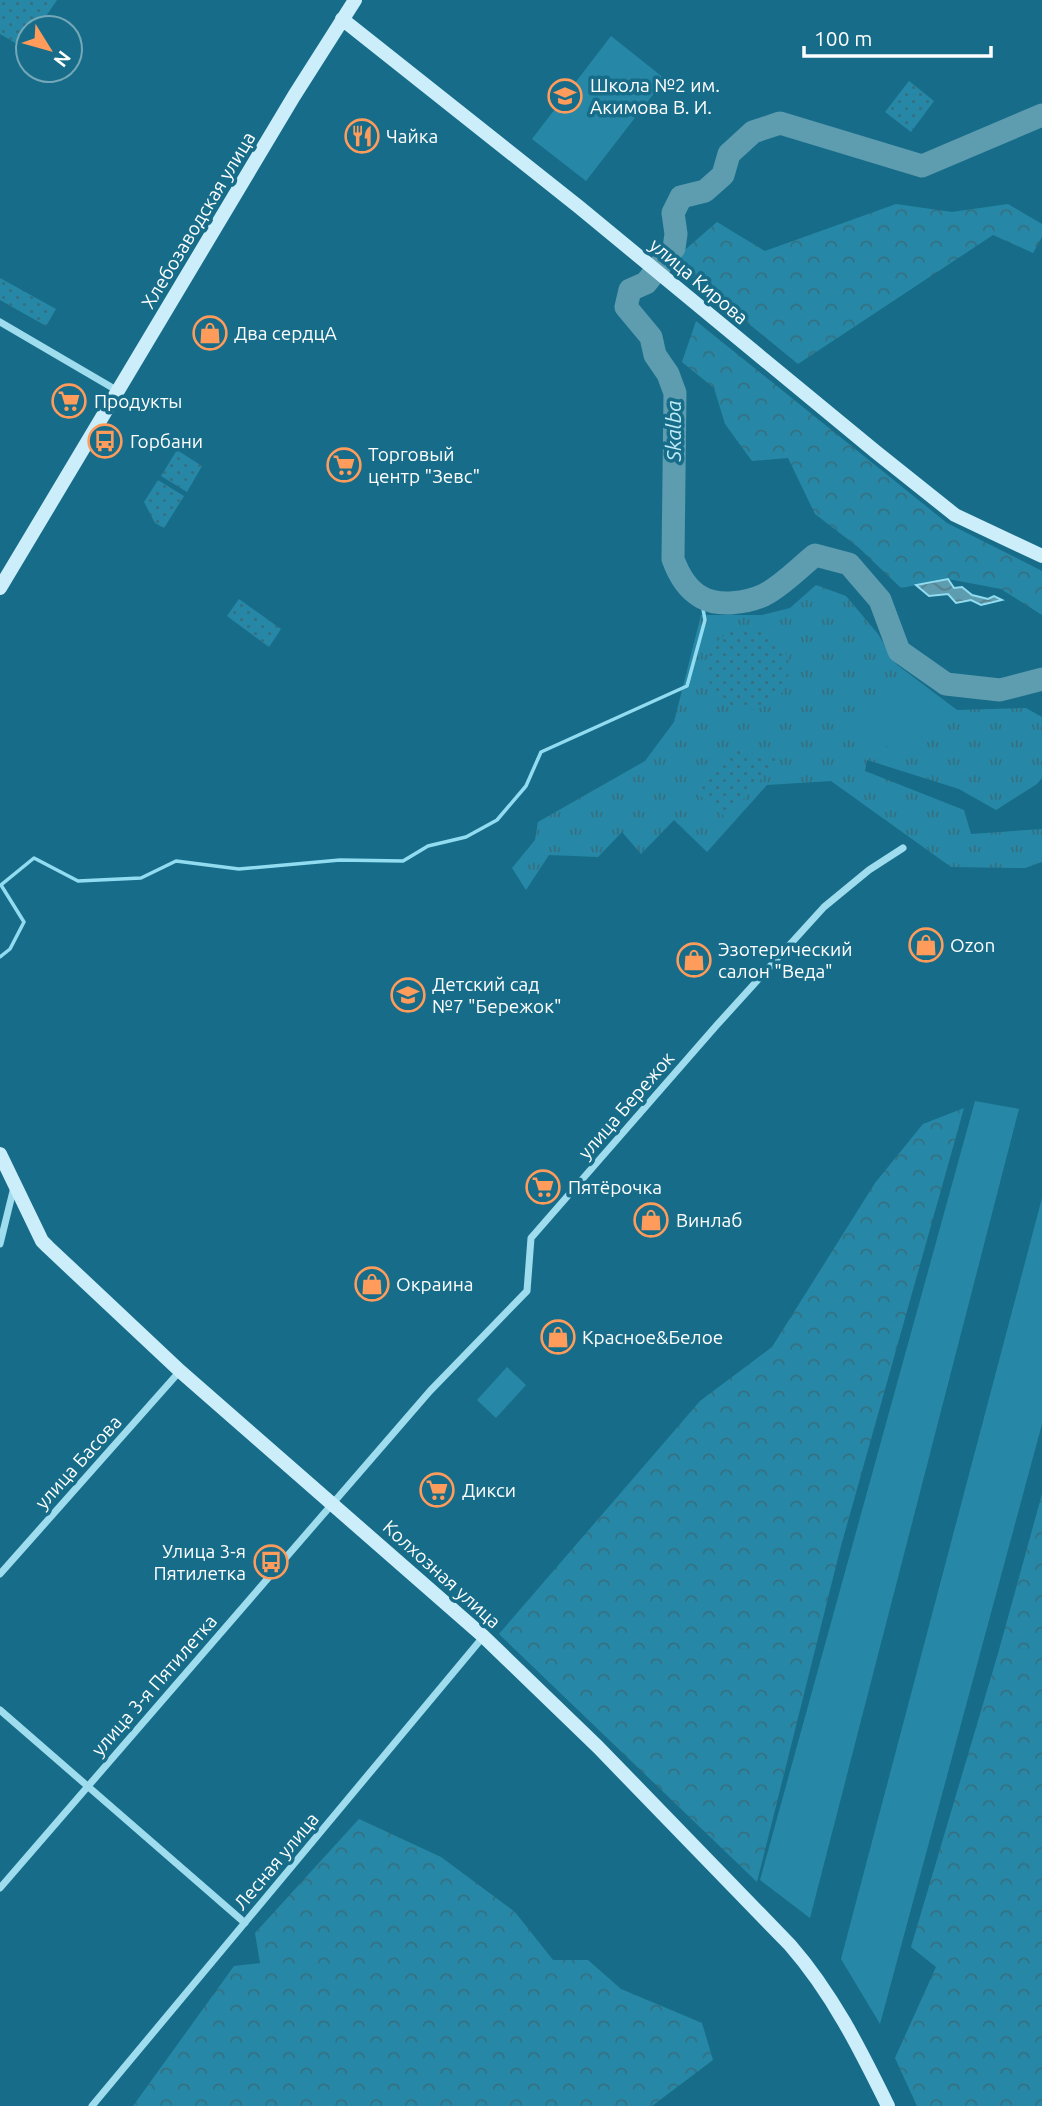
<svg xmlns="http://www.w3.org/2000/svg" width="1042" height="2106" font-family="Ubuntu,sans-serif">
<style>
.grass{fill:url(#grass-tufts)}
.forest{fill:url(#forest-crowns)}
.park{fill:url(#park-dots)}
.garden{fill:#2688a6}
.water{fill:url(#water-waves);stroke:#91dcf1;stroke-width:2}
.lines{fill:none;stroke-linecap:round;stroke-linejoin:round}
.stream{stroke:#91dcf1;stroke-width:3.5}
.river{stroke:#5e9caf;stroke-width:23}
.street{stroke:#9edcee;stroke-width:7}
.secondary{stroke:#cceefa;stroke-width:14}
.labels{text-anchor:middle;stroke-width:7;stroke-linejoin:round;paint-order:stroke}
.poi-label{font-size:19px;fill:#fff;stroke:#176d89;text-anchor:start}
.street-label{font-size:19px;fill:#fff;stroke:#176d89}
.water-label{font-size:21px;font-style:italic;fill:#bfebf8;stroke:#176d89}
</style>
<defs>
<pattern id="grass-tufts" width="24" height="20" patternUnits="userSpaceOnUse" patternTransform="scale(1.75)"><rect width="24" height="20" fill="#2688a6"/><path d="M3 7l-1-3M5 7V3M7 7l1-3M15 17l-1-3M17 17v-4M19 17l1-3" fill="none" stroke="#357082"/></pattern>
<pattern id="forest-crowns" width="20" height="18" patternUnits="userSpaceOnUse" patternTransform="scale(1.75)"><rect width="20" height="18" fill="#2688a6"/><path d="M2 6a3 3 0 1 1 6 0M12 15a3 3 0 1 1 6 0" fill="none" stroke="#357082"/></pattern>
<pattern id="park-dots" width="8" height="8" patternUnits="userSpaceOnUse" patternTransform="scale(1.75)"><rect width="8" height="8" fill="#2688a6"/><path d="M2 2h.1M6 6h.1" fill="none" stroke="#357082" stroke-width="1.8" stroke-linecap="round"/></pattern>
<pattern id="water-waves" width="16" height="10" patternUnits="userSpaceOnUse" patternTransform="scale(1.75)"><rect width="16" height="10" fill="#5e9caf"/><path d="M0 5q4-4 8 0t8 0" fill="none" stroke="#58808c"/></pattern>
</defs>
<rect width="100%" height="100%" fill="#176d89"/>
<path class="grass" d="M816,585l30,11 32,38 18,30 61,46 69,-2 16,9v61l-5,6 -41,26 -37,-21 -92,-29 -2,11 99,39 7,24 71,-5v33l-17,6 -74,-1 -120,-86 -64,4 -60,67 -33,-32 -33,34 -19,-22 -24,25 -49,-2 -23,35 -14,-22 23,-28 3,-18 107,-61 29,-39 27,-107h61l28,-7z"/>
<path class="forest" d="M896,204l56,8 56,-8 34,20v13l-9,16 -40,-18 -195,129 -126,-103 45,-39 48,29z
M696,321l251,202 95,48v44l-41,-26 -53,-10 -47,9 -43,-41 -43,-33 -27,-56 -36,3 -27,-37 -11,-36 -32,-26z
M964,1108l-123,438 -84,336 -258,-248 201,-233 72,-54 103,-164 48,-59z
M1042,1494v612h-125l-22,-48 41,-91 -25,-20 88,-297z
M359,1819l82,38 74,55 38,48h35l33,29 81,34 11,37 -61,46h-519l101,-140 26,-3 -5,-30z"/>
<path class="park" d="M0,0h57l-19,28h-10v14l-4,6 -24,-14z
M909,81l25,20 -23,31 -26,-20z
M0,278l56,31 -10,17 -46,-26z
M177,450l25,16 -15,26 -26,-16z
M158,480l26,16 -20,32 -9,-5 -11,-21z
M239,599l42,30 -12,18 -42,-31z
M707 669a41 41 0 1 1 82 0a41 41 0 1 1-82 0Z
M736,750l42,9 -51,59 -30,-25z"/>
<path class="garden" d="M611,36l54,43 -79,102 -54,-42z
M900,676l44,33 -39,51 -44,-33z
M975,1101l44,8 -209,809 -50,-38z
M1042,1198v226l-162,600 -39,-65z
M507,1367l19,18 -30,33 -19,-18z"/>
<path class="water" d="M948,579l6,9 8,-1 10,8 16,4 6,-3 8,4 -21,5 -10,-5 -15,3 -8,-9 -19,2 -13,-11z"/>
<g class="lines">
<path class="stream" d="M0,957l10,-8 14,-27 -23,-37 33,-27 44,23 63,-3 35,-17 63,8 101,-9 63,1 25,-15 38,-9 31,-17 29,-34 15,-34 146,-66 18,-66 -4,-22"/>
<path class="river" d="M1042,115l-120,51 -142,-43 -27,9 -24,22 -6,21 -18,16 -24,6 -8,16 3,21 -2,14 -28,35 -16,7 -4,17 25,30 4,18 13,19 7,19 -2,166c5,14 14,30 28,38 17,10 46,6 63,-2 18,-9 35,-27 51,-40l34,9 31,36 19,51 47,33 54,6 42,-11"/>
<path class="street" d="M0,322l118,69
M0,1244l14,-57
M0,1574l180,-203
M0,1710l245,213
M0,1888l430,-497 97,-100 4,-53 185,-212 108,-119 45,-37 34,-22
M92,2106l391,-469"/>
<path class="secondary" d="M342,19l237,188 297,245 79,63 87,41
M0,588l294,-492 61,-96
M0,1154l42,87 6,6 132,124 303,265 115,111 192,198c42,48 70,104 98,161"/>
</g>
<defs>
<symbol id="school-ring" viewBox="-11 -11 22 22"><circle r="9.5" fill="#176d89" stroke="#ff9c5b" stroke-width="1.5"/><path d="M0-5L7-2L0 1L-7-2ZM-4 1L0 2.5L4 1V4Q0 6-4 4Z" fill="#ff9c5b"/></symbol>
<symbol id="restaurant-ring" viewBox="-11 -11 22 22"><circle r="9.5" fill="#176d89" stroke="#ff9c5b" stroke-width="1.5"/><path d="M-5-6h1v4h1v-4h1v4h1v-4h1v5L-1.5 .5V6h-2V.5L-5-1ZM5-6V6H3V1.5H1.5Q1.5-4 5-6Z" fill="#ff9c5b"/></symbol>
<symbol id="shop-ring" viewBox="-11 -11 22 22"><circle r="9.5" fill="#176d89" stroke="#ff9c5b" stroke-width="1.5"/><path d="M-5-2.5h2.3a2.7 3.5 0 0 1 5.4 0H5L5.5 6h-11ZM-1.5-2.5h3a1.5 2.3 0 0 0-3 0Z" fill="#ff9c5b"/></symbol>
<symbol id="supermarket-ring" viewBox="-11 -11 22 22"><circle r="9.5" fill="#176d89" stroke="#ff9c5b" stroke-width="1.5"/><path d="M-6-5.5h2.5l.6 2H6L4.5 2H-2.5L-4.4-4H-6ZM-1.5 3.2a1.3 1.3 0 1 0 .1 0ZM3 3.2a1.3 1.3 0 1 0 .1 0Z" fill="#ff9c5b"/></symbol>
<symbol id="bus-ring" viewBox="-11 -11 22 22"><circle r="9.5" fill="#176d89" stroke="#ff9c5b" stroke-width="1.5"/><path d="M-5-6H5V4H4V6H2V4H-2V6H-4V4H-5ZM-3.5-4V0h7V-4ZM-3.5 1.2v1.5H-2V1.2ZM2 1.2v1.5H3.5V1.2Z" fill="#ff9c5b"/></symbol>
</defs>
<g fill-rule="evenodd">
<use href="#school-ring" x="546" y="77" width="38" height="38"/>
<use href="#restaurant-ring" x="343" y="117" width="38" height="38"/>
<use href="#shop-ring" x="191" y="314" width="38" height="38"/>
<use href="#supermarket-ring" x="50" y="382" width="38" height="38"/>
<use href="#bus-ring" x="86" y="422" width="38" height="38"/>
<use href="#supermarket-ring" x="325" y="446" width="38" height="38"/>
<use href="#shop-ring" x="907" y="926" width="38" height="38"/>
<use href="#shop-ring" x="675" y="941" width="38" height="38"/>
<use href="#school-ring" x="389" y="976" width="38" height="38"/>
<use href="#supermarket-ring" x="524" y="1168" width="38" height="38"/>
<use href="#shop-ring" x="632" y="1201" width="38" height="38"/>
<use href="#shop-ring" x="353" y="1265" width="38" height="38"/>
<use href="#shop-ring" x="539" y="1318" width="38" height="38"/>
<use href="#supermarket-ring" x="418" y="1471" width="38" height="38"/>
<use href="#bus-ring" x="252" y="1543" width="38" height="38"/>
</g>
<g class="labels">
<g class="poi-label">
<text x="590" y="92">Школа №2 им.<tspan x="590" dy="22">Акимова В. И.</tspan></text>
<text x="386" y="143">Чайка</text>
<text x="234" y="340">Два сердцА</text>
<text x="94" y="408">Продукты</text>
<text x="130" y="448">Горбани</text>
<text x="368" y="461">Торговый<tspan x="368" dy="22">центр "Зевс"</tspan></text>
<text x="950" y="952">Ozon</text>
<text x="718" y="956">Эзотерический<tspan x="718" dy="22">салон "Веда"</tspan></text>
<text x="432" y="991">Детский сад<tspan x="432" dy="22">№7 "Бережок"</tspan></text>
<text x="568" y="1194">Пятёрочка</text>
<text x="676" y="1227">Винлаб</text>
<text x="396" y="1291">Окраина</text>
<text x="582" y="1344">Красное&amp;Белое</text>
<text x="462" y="1497">Дикси</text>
<text x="246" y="1558" text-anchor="end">Улица 3-я<tspan x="246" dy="22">Пятилетка</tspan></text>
</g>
<g class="street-label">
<text transform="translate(198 220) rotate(-59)" y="7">Хлебозаводская улица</text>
<text transform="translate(699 281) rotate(40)" y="7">улица Кирова</text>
<text transform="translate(626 1105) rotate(-49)" y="7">улица Бережок</text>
<text transform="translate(78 1462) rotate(-48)" y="7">улица Басова</text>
<text transform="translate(442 1574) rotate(42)" y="7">Колхозная улица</text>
<text transform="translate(154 1685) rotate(-49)" y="7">улица 3-я Пятилетка</text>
<text transform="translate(276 1861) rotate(-50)" y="7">Лесная улица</text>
</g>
<g class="water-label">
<text transform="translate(674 431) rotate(-90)" y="7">Skalba</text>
</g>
</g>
<g transform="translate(49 49) rotate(127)"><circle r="33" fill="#176d89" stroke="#74a7b8" stroke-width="2"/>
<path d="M0-5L12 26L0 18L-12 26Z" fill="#ff9c5b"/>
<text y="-10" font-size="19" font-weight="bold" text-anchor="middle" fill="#ffffff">N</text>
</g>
<path d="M804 46v10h187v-10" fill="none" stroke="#ffffff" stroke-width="3.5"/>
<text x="814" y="46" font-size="21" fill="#ffffff" stroke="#176d89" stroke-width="5" paint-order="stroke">100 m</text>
</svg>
